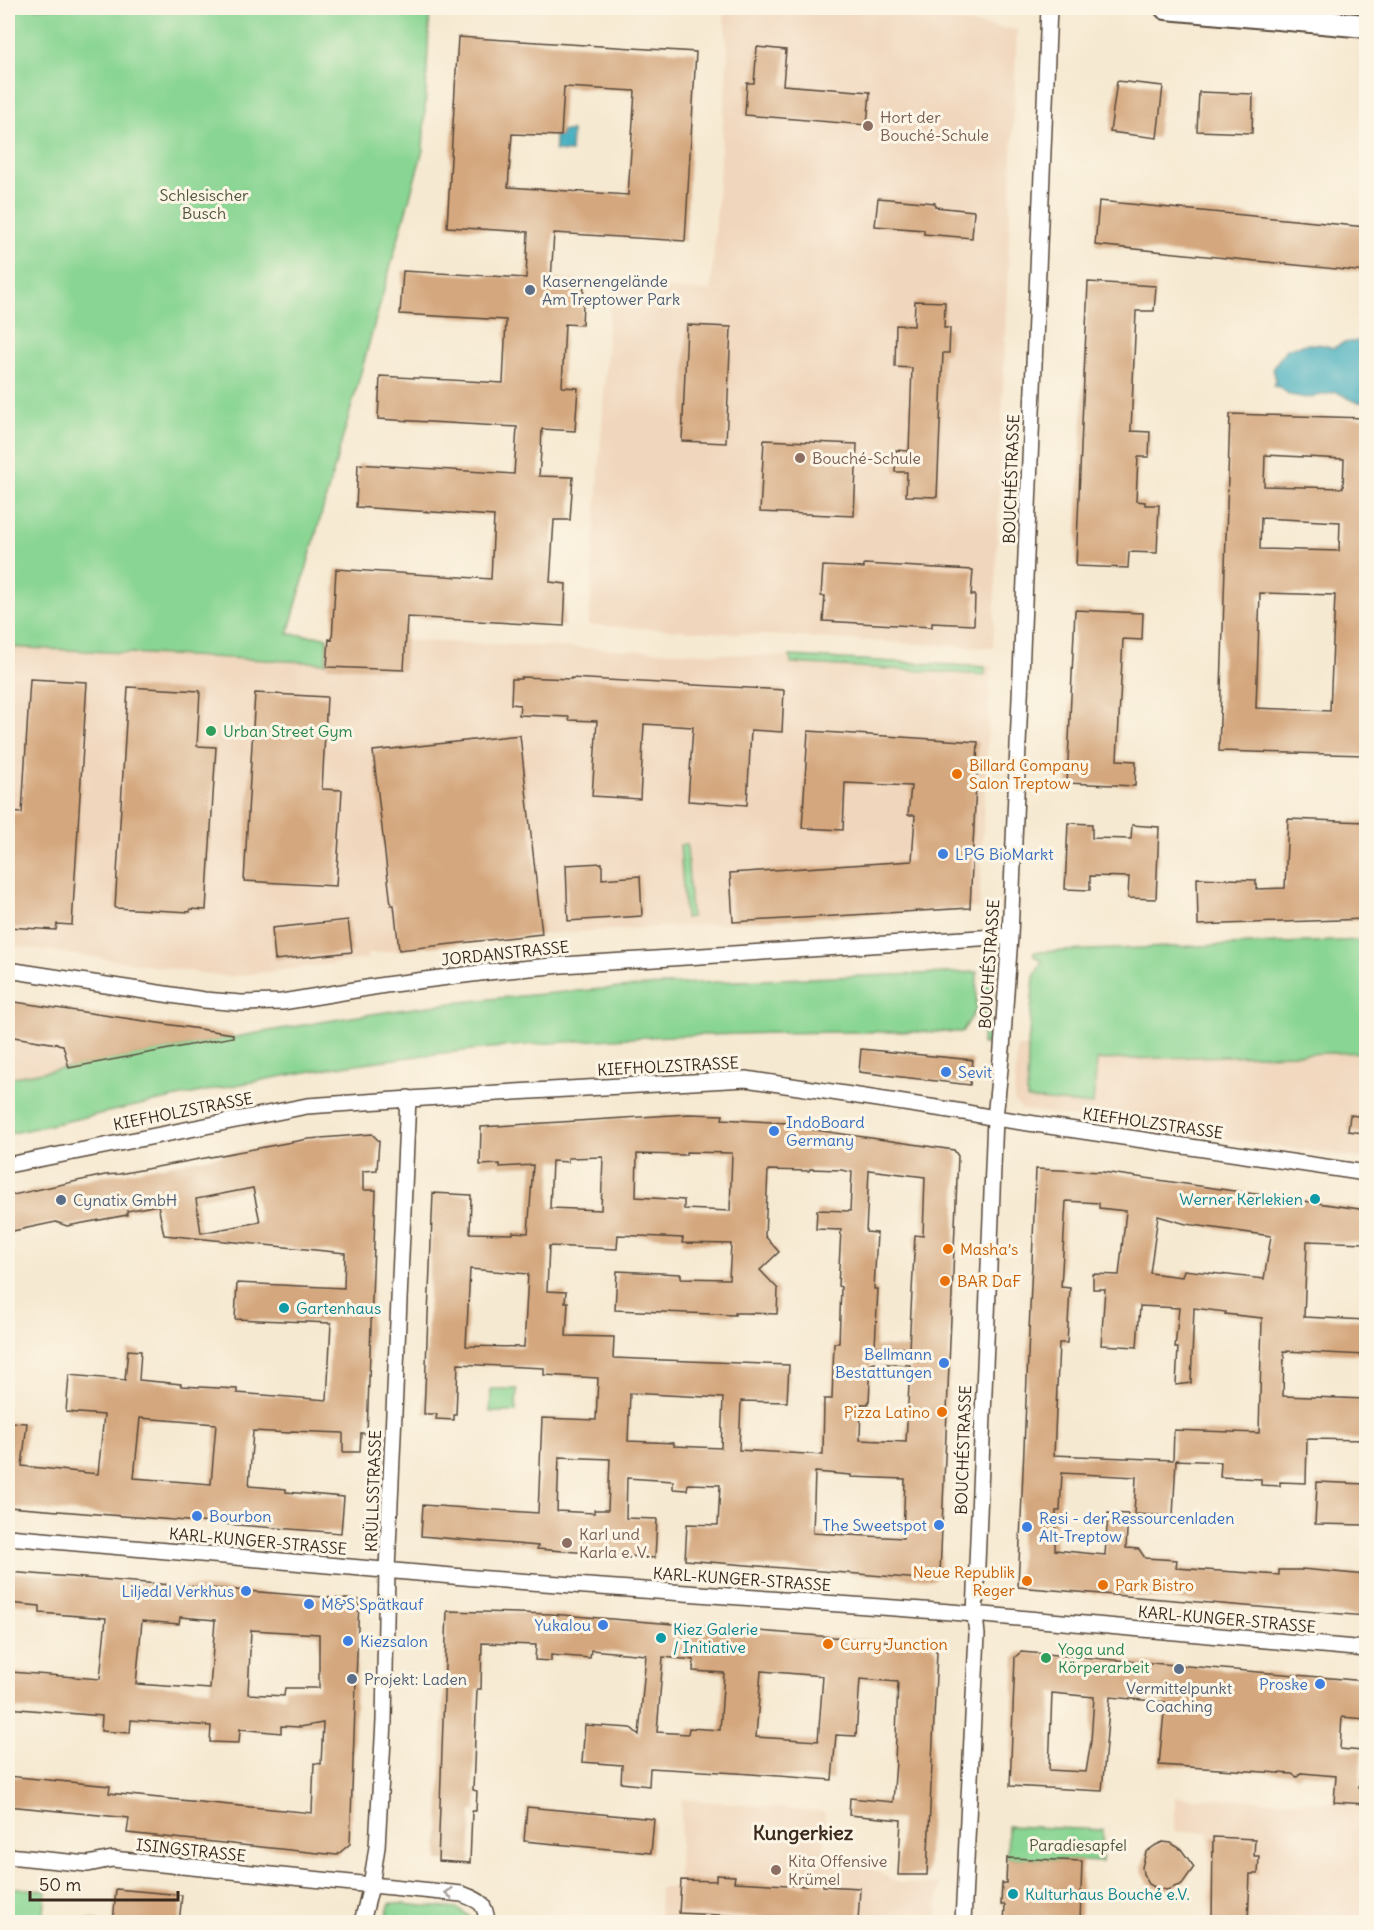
<svg xmlns="http://www.w3.org/2000/svg" width="1374" height="1930" font-family="Delius,sans-serif">
<style>
.built{fill:#f0d6bc}
.green{fill:#89d593;stroke:#628058;stroke-width:1.5}
.water{fill:#41adbf;stroke:#3e6c6e;stroke-width:1.5}
.building{fill:#d4a77e;fill-rule:evenodd}
.lines{fill:none;stroke-linecap:round;stroke-linejoin:round}
.street-casing{stroke:#574739;stroke-width:18}
.secondary-casing{stroke:#574739;stroke-width:26}
.street{stroke:#fff;stroke-width:15}
.secondary{stroke:#fff;stroke-width:22}
.oneway{stroke:#a79f9a}
.education-dot{fill:#8d6e63;stroke:#fcf5e5;stroke-width:2}
.service-dot{fill:#5c6f8a;stroke:#fcf5e5;stroke-width:2}
.leisure-dot{fill:#2e9e5b;stroke:#fcf5e5;stroke-width:2}
.food-dot{fill:#e8710a;stroke:#fcf5e5;stroke-width:2}
.shop-dot{fill:#3f7fe0;stroke:#fcf5e5;stroke-width:2}
.culture-dot{fill:#0f9aa8;stroke:#fcf5e5;stroke-width:2}
.labels{text-anchor:middle;stroke-width:6;stroke-linejoin:round;paint-order:stroke}
.education-label{font-size:16px;fill:#785e54;stroke:#fcf5e5;text-anchor:start}
.park-label{font-size:16px;fill:#4e553b;stroke:#fcf5e5}
.service-label{font-size:16px;fill:#4e5e75;stroke:#fcf5e5;text-anchor:start}
.street-label{font-size:16px;fill:#3b2a1e;stroke:#fcf5e5}
.leisure-label{font-size:16px;fill:#27864d;stroke:#fcf5e5;text-anchor:start}
.food-label{font-size:16px;fill:#c56008;stroke:#fcf5e5;text-anchor:start}
.shop-label{font-size:16px;fill:#366cbe;stroke:#fcf5e5;text-anchor:start}
.culture-label{font-size:16px;fill:#0d838f;stroke:#fcf5e5;text-anchor:start}
.quarter-label{font-size:20px;font-weight:bold;fill:#3b2a1e;stroke:#fcf5e5}
</style>
<rect width="100%" height="100%" fill="#fcf5e5"/>
<filter id="ink" filterUnits="userSpaceOnUse"><feTurbulence type="fractalNoise" baseFrequency=".0167" numOctaves="2"/><feDisplacementMap in="SourceGraphic" scale="12" xChannelSelector="R" yChannelSelector="G"/><feConvolveMatrix kernelMatrix="1 2 1 2 8 2 1 2 1" color-interpolation-filters="sRGB"/></filter>
<filter id="wash" filterUnits="userSpaceOnUse"><feTurbulence type="fractalNoise" baseFrequency=".008" numOctaves="4" result="noise"/><feDisplacementMap in="SourceGraphic" scale="24" xChannelSelector="R" yChannelSelector="G"/><feGaussianBlur stdDeviation="1.35" result="paint"/><feColorMatrix in="noise" values="0 0 0 0 0 0 0 0 0 0 0 0 0 0 0 0 0 1.4 0 .05"/><feComposite in="paint" operator="in"/></filter>
<g filter="url(#wash)">
<rect width="100%" height="100%" fill="#f6e9d1"/>
<path class="built" d="M723,8h137l157,22 -24,618 -404,-23 22,-339 100,5 17,-238z
M327,637l664,28 -12,243 -437,26 -175,20v5l-137,18 -222,-32v-298l318,16z
M8,1001l212,32v6l-212,39z
M1366,1032v127l-343,-49 -7,-6 -2,-5 3,-52z
M1175,1797l191,7v118h-157v-90h-35z
M682,1799l143,13v44l25,1 48,26 41,2 -2,37h-278l1,-34 18,-1z"/>
<path class="green" d="M8,8h422l-7,142 -135,484 39,3 -1,26 -318,-16z
M790,656l195,11v8l-194,-12z
M680,845h7l4,72 -6,1z
M1366,940v112l-269,8 -4,45 -66,-6 1,-53 6,-69 8,-16 -8,-5v-4z
M986,951l4,4 1,7 -3,82h-6z
M977,972l-1,38 -14,22c-186,-1 -375,2 -560,26 -133,16 -264,48 -394,76v-56c154,-26 308,-60 464,-77 168,-19 336,-23 505,-29z
M491,1389h26l-1,23h-26z
M1008,1826l95,4 -1,32 -95,-4z
M8,1887l38,4 -3,31h-35z
M390,1903l68,6 12,7 3,6h-89z
M55,1917l43,4v1h-43z"/>
<path class="water" d="M561,131h11l-1,21 -16,-1v-15h6z
M1358,341l8,3v59l-12,-2 -17,-9 -31,6 -16,-3 -11,-8 -6,-1 3,-6 -3,-12 13,-19c16,-5 31,-8 47,-1l10,-5z"/>
<g id="blocks">
<path class="building" d="M458,37l238,15 -11,189 -131,-8 -3,47 33,2 -2,43 -17,-1 -3,63 16,1 -3,43 -33,-2 -1,23 -2,24 34,1 -3,43h-16l-4,62 16,2 -2,42 -157,-9 -3,53 -77,-3 2,-28 3,1 4,-71 155,10 3,-63 -138,-9 2,-43 156,10 3,-47 -139,-8 2,-43 123,7 3,-63 -106,-6 3,-43 123,7 2,-46 -81,-5zM564,87l71,4 -7,104 -120,-8 4,-53 49,2z
M757,47l29,3 -3,35 87,7 -3,33 -122,-10 2,-32h7z
M1117,81l46,5 -6,52 -47,-6z
M1199,92l54,2 -1,39 -55,-2z
M878,198l57,5v4l39,4 -2,27 -48,-4v-4l-49,-4z
M1099,201l267,26v45l-271,-27z
M1088,282l68,4 -2,25h-18l-5,120 19,1 -1,25h-11l-2,44 9,1v3h14l-2,48 -28,-1 -1,16 -52,-2z
M915,301l30,1 -1,26h6l-1,25h-6l-6,144 -31,-1 1,-24h-12l1,-22 13,1 3,-83 -17,-1 1,-42 18,1z
M687,325l44,2 -5,116 -44,-2z
M1230,414l136,4v280l-1,57 -146,-4zM1265,455l79,4 -1,29 -79,-2zM1261,518l79,4 -1,29 -79,-2zM1260,593l75,2 -5,116 -74,-3z
M764,440l93,4 -3,72 -94,-4z
M864,564l109,6 -2,25h4l-1,30 -42,-2v4l-109,-6 2,-25h-4l2,-30 41,2z
M1075,610l68,3 -1,27 -19,-1 -6,121 19,1 -1,25 -68,-3z
M521,677l50,2v-1l213,12 -2,42 -31,-2 -4,75 -59,-4 5,-74 -49,-3 -4,75 -48,-3 5,-75 -28,-1v-3l-50,-2 1,-10 -9,-1 1,-25h9z
M30,679l57,3 -15,243 -15,-1 -1,6 -48,-3v-115l14,1z
M128,687l72,4 -3,55 19,1 -10,163 -16,-1v3l-75,-4z
M255,693l72,4 -5,92 20,1 -6,96 -92,-5z
M808,731l170,11 -8,166 -237,14 -3,-49 182,-12 3,-46h-7l3,-29 -66,-3 -2,47 -41,-2z
M520,735l22,199 -143,16 -5,-45h-3l-18,-154z
M1288,819l78,3v97l-168,6 -1,-47 59,2v9l29,-1z
M1068,823l24,1v14l39,1 1,-14 27,2 -3,72 -28,-1 1,-21 -39,-1v14l-25,-1z
M602,863v16l38,-3 2,40 -74,5 -2,-56z
M348,920l4,32 -77,8 -3,-32z
M8,1001l225,33v3l-164,31 -6,-23 -55,-9z
M861,1049l112,11 -3,25 -111,-13z
M688,1114l35,1 -1,4 66,4 -1,3 167,24 4,6 -18,418 -7,6 -248,-20 2,-36 31,1 2,-40 -32,-1 -1,6 -14,-1v-8l-46,-3 -1,40 31,1 -2,39 -118,-9 1,-3 -117,-10 2,-31 115,8 4,-95 54,2 2,-42 -54,-3v-7l-86,-4 -2,51h-2v5l-18,-1 1,-5h-13l9,-221 38,2 -1,38 43,1v-2l15,1 5,-68 -33,2v-3l-20,1 1,-38zM686,1152l46,1 -2,58 -46,-2v-9l-48,-3 1,-43 49,1zM603,1157l-2,53 -51,-2 2,-47 16,1v-4zM810,1169l31,1 11,2 -2,39 -33,-1 -1,19 25,1 -3,56 3,1 -2,56h-5l-2,56h-8l-1,56 -84,-5 2,-49 46,1 2,-37 -176,-7 1,-21 -48,-1 2,-34h-3l1,-10 -19,-1 2,-45 68,3 1,-14 65,3 -1,5 49,1 -2,35 -48,-1v-4l-64,-3 -2,39 120,5v-2h10l32,1 1,-25 -18,-19 19,-18 -14,-16 3,-66 41,1zM869,1170l56,7 -2,59 -8,-1 -6,113 -34,-2 3,-57h-4l3,-56 -11,-1zM470,1269l58,5 -4,73 -58,-1zM871,1363l39,2 -4,77 -46,-2 1,-36h7v-3h1zM630,1393l93,5 -2,50 -47,-2v-3l-46,-2zM559,1457l51,2 -2,51h-14v3l-37,-2zM815,1472l36,3v2l54,2 -2,59 -90,-5z
M1350,1115l16,2 -3,16 -15,-2z
M372,1134l7,7 -2,29 -14,1v19h13l-9,244 -6,-1 -1,19h-17v-19l-52,-2 -1,2 -37,-2 -4,55 37,3v3l58,5 -3,36 -333,-26v-85l19,1 -5,43 76,8 6,-59 -38,-3 3,-37 56,5 3,-30 13,1 -2,29 42,4v2l56,3v4l90,7 4,-77 -96,-4 2,-36 107,5 1,-35 -181,-18 -6,-30 -31,6v4l-60,11 -11,-4 -48,10v-36l97,-21 14,-1 189,-35zM253,1188l7,34 -59,11 -5,-34zM140,1418l76,6 -5,60 -77,-6z
M1036,1169l67,3 263,38v33l-59,-2 -3,76 62,3v35l-82,-4 -1,45 83,3v41l-59,-1 -1,44 -26,-1v4l-19,-1v-6l-41,-2 1,-15 -45,-2 -3,56 -39,-2 2,-37 -74,-4 -2,38h-4l-1,39 50,5 3,-42 20,1 -2,34 13,1 6,9 32,2 -1,8 103,7v-5h23v-1l64,6v41l-348,-29zM1066,1201l33,2v5l27,3 -7,64 -26,-1v15h12l-4,56 36,2 3,-41 39,2 -4,40h3l-2,37 15,-2 3,-75 32,4 -1,2 37,4 -3,115 -85,-3 -1,30 -119,-5 5,-112h8l3,-55 -9,-1zM1158,1216l28,8 85,12 -7,43 -80,-9 -2,7 -32,-4z
M1317,1482l49,2v41l-51,-1z
M8,1572l351,28 -9,244 -13,11 -210,-22 2,-15 -121,-12v-30l102,10 -1,7 203,20 2,-50 7,1 2,-41 -23,4 -19,-1v7l-41,-4 -1,14 -29,-1 1,-16 -80,-6 -1,13 -29,-2 1,-15 -94,-8 3,-36 89,7 6,-61 -66,-5v-7l-32,-3zM180,1617l35,3 -5,69 -74,-5 6,-63 37,3zM251,1630l68,4v54h-34l-1,8 -36,-2z
M447,1611l104,3 380,31 6,7 -10,223h-29l3,-55 -52,-5 1,-17 43,4 3,-40h-1l3,-80 -38,-3 -4,57 -20,-1 -4,45 -95,-7 -87,-5 -1,18 -28,-3 1,-18 -40,-3 3,-37 46,3 8,7 7,-80 -55,-5 -1,8 -39,-3v6l-16,-1 1,-15 -54,-2 -1,46h-4l-4,101 4,1 -1,20h-4l-2,52 -32,-2zM663,1657l31,3 -1,11 31,2 -4,57 -31,-2 -1,6 -31,-2zM761,1671l62,5 -5,65 -62,-4z
M1021,1652l345,29v38l-24,-2 -2,32 22,2 -3,36 7,1v16l-32,-2 2,-26 -34,-3 -5,4 -5,-3 -133,-9 6,-63 -55,-5 -8,94 -92,-5 5,-129zM1052,1693l42,4 -3,44 -5,31 -37,-2z
M527,1807l127,12 -3,34 -127,-12z
M1213,1837l42,2 -1,17h5l-1,18h-8l-2,49h-35l-1,-2z
M1163,1842l8,1 10,6 13,18 -12,17 -15,6 -11,-2 -7,-4 -6,-10 -1,-7 4,-15 10,-7z
M1007,1858l75,3 -2,62h-76l1,-18h-4l1,-22h4z
M716,1875l19,1 -1,6 72,4v-6l17,1v5l37,2 -2,34 -179,-9 2,-33 35,1z
M116,1889l66,6 -3,28h-66z"/>
</g>
</g>
<g filter="url(#ink)">
<use href="#blocks" fill-opacity="0" stroke="#574739" stroke-width="1.5"/>
<g class="lines">
<defs>
<path id="street" d="M8,970l196,30 37,3 41,-1 103,-17 103,-13 74,-7 448,-29
M8,1165l299,-59 191,-13 248,-14 217,33 32,6 371,55
M8,1537l467,41 476,34 415,37
M8,1856l80,8 24,-5 350,35c18,7 23,8 25,28
M362,1922l9,-36 6,-39 7,-126 3,-151 21,-472
M963,1922l14,-287 -2,-20 1,-26 19,-471 7,-69 8,-113 39,-928"/>
<path id="secondary" d="M1166,8l200,18"/>
</defs>
<use href="#street" class="street-casing"/>
<use href="#secondary" class="secondary-casing"/>
<use href="#street" class="street"/>
<use href="#secondary" class="secondary"/>
</g>
<defs><path id="oneway-chevron" d="M-2-3.5L2.5 0L-2 3.5" fill="none" stroke-width="1.6" stroke-linecap="round" stroke-linejoin="round" transform="scale(1.5)"/></defs>
<use class="oneway" href="#oneway-chevron" transform="translate(449 1893) rotate(-175)"/>
</g>
<g class="education-dot">
<circle cx="868" cy="126" r="6"/>
<circle cx="800" cy="458" r="6"/>
<circle cx="567" cy="1543" r="6"/>
<circle cx="776" cy="1870" r="6"/>
</g>
<g class="service-dot">
<circle cx="530" cy="290" r="6"/>
<circle cx="61" cy="1200" r="6"/>
<circle cx="1179" cy="1669" r="6"/>
<circle cx="352" cy="1679" r="6"/>
</g>
<g class="leisure-dot">
<circle cx="211" cy="731" r="6"/>
<circle cx="1046" cy="1658" r="6"/>
</g>
<g class="food-dot">
<circle cx="957" cy="774" r="6"/>
<circle cx="948" cy="1249" r="6"/>
<circle cx="945" cy="1281" r="6"/>
<circle cx="942" cy="1412" r="6"/>
<circle cx="1027" cy="1581" r="6"/>
<circle cx="1103" cy="1585" r="6"/>
<circle cx="828" cy="1644" r="6"/>
</g>
<g class="shop-dot">
<circle cx="943" cy="854" r="6"/>
<circle cx="946" cy="1072" r="6"/>
<circle cx="774" cy="1131" r="6"/>
<circle cx="944" cy="1363" r="6"/>
<circle cx="197" cy="1516" r="6"/>
<circle cx="939" cy="1525" r="6"/>
<circle cx="1027" cy="1527" r="6"/>
<circle cx="246" cy="1591" r="6"/>
<circle cx="309" cy="1604" r="6"/>
<circle cx="603" cy="1625" r="6"/>
<circle cx="348" cy="1641" r="6"/>
<circle cx="1320" cy="1684" r="6"/>
</g>
<g class="culture-dot">
<circle cx="1315" cy="1199" r="6"/>
<circle cx="284" cy="1308" r="6"/>
<circle cx="661" cy="1638" r="6"/>
<circle cx="1013" cy="1894" r="6"/>
</g>
<g class="labels">
<g class="education-label">
<text x="880" y="123">Hort der<tspan x="880" dy="18">Bouché-Schule</tspan></text>
<text x="812" y="464">Bouché-Schule</text>
<text x="579" y="1540">Karl und<tspan x="579" dy="18">Karla e. V.</tspan></text>
<text x="788" y="1867">Kita Offensive<tspan x="788" dy="18">Krümel</tspan></text>
</g>
<g class="park-label">
<text x="204" y="201">Schlesischer<tspan x="204" dy="18">Busch</tspan></text>
<text x="1078" y="1851">Paradiesapfel</text>
</g>
<g class="service-label">
<text x="542" y="287">Kasernengelände<tspan x="542" dy="18">Am Treptower Park</tspan></text>
<text x="73" y="1206">Cynatix GmbH</text>
<text x="364" y="1685">Projekt: Laden</text>
<text x="1179" y="1694" text-anchor="middle">Vermittelpunkt<tspan x="1179" dy="18">Coaching</tspan></text>
</g>
<g class="street-label">
<text transform="translate(1011 479) rotate(-88)" y="6">BOUCHÉSTRASSE</text>
<text transform="translate(505 953) rotate(-6)" y="6">JORDANSTRASSE</text>
<text transform="translate(989 964) rotate(-86)" y="6">BOUCHÉSTRASSE</text>
<text transform="translate(668 1066) rotate(-3)" y="6">KIEFHOLZSTRASSE</text>
<text transform="translate(183 1111) rotate(-11)" y="6">KIEFHOLZSTRASSE</text>
<text transform="translate(1153 1123) rotate(8)" y="6">KIEFHOLZSTRASSE</text>
<text transform="translate(963 1450) rotate(-88)" y="6">BOUCHÉSTRASSE</text>
<text transform="translate(373 1491) rotate(-88)" y="6">KRÜLLSSTRASSE</text>
<text transform="translate(258 1541) rotate(5)" y="6">KARL-KUNGER-STRASSE</text>
<text transform="translate(742 1579) rotate(4)" y="6">KARL-KUNGER-STRASSE</text>
<text transform="translate(1227 1619) rotate(5)" y="6">KARL-KUNGER-STRASSE</text>
<text transform="translate(191 1850) rotate(6)" y="6">ISINGSTRASSE</text>
</g>
<g class="leisure-label">
<text x="223" y="737">Urban Street Gym</text>
<text x="1058" y="1655">Yoga und<tspan x="1058" dy="18">Körperarbeit</tspan></text>
</g>
<g class="food-label">
<text x="969" y="771">Billard Company<tspan x="969" dy="18">Salon Treptow</tspan></text>
<text x="960" y="1255">Masha’s</text>
<text x="957" y="1287">BAR DaF</text>
<text x="930" y="1418" text-anchor="end">Pizza Latino</text>
<text x="1015" y="1578" text-anchor="end">Neue Republik<tspan x="1015" dy="18">Reger</tspan></text>
<text x="1115" y="1591">Park Bistro</text>
<text x="840" y="1650">Curry Junction</text>
</g>
<g class="shop-label">
<text x="955" y="860">LPG BioMarkt</text>
<text x="958" y="1078">Sevit</text>
<text x="786" y="1128">IndoBoard<tspan x="786" dy="18">Germany</tspan></text>
<text x="932" y="1360" text-anchor="end">Bellmann<tspan x="932" dy="18">Bestattungen</tspan></text>
<text x="209" y="1522">Bourbon</text>
<text x="1039" y="1524">Resi - der Ressourcenladen<tspan x="1039" dy="18">Alt-Treptow</tspan></text>
<text x="927" y="1531" text-anchor="end">The Sweetspot</text>
<text x="234" y="1597" text-anchor="end">Liljedal Verkhus</text>
<text x="321" y="1610">M&amp;S Spätkauf</text>
<text x="591" y="1631" text-anchor="end">Yukalou</text>
<text x="360" y="1647">Kiezsalon</text>
<text x="1308" y="1690" text-anchor="end">Proske</text>
</g>
<g class="culture-label">
<text x="1303" y="1205" text-anchor="end">Werner Kerlekien</text>
<text x="296" y="1314">Gartenhaus</text>
<text x="673" y="1635">Kiez Galerie<tspan x="673" dy="18">/ Initiative</tspan></text>
<text x="1025" y="1900">Kulturhaus Bouché e.V.</text>
</g>
<g class="quarter-label">
<text x="803" y="1840">Kungerkiez</text>
</g>
</g>
<rect width="1374" height="1930" fill="none" stroke="#fcf5e5" stroke-width="30"/>
<path d="M30 1891v9h148v-9" fill="none" stroke="#3b2a1e" stroke-width="3"/>
<text x="39" y="1891" font-size="18" fill="#3b2a1e" stroke="#fcf5e5" stroke-width="4.5" paint-order="stroke">50 m</text>
</svg>
